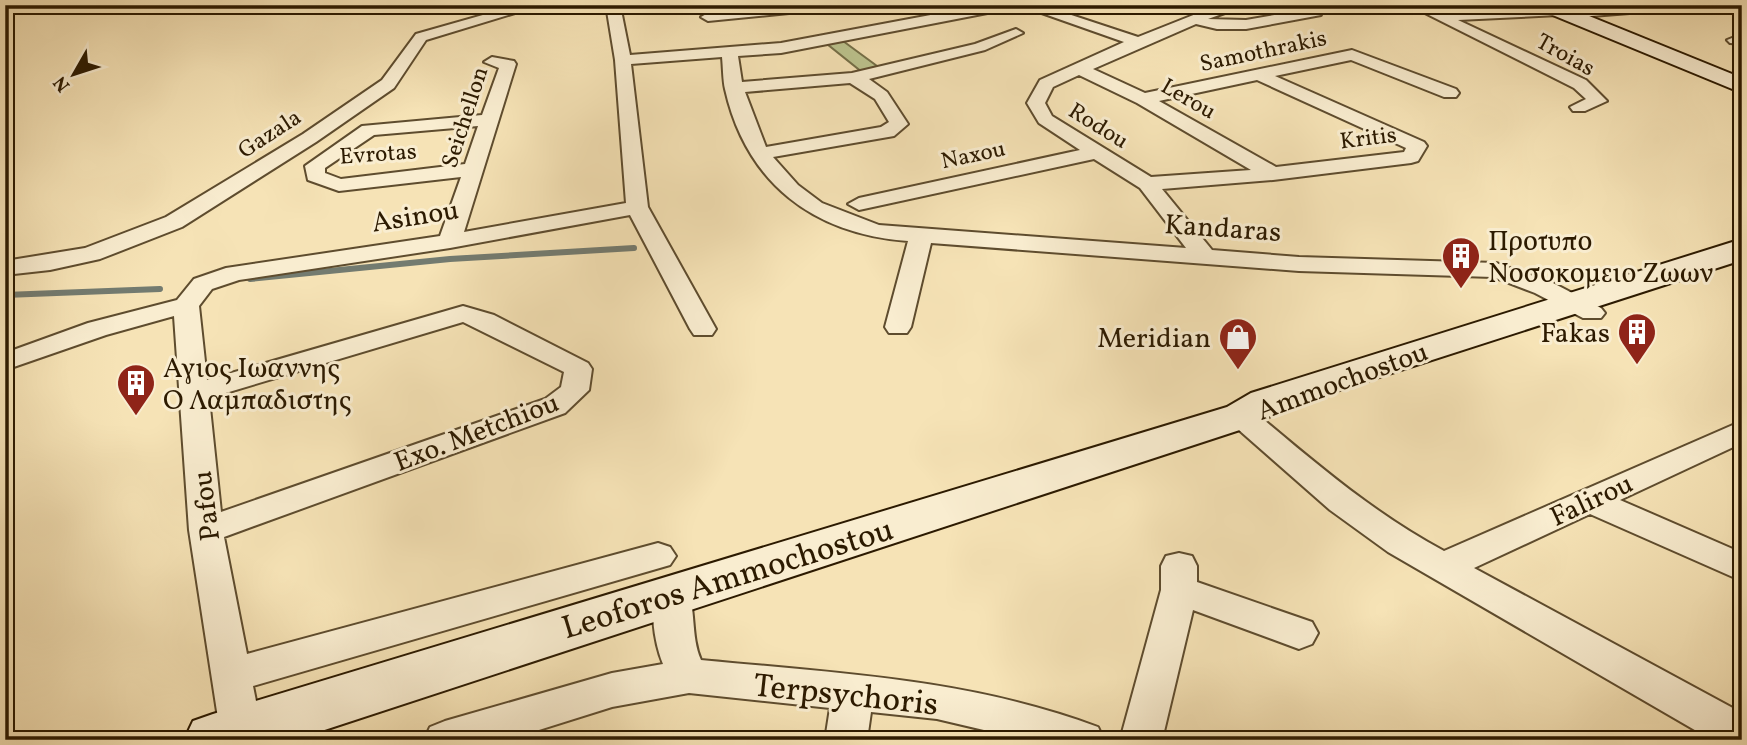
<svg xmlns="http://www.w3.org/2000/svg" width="1747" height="745" font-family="Vollkorn,serif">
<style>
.green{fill:#bcc48e;stroke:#746f47;stroke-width:2}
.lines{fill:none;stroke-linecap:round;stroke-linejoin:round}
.stream{stroke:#737b70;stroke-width:6}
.minor-casing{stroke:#5e4c2e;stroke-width:4}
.secondary-casing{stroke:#2c1a00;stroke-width:4}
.minor{fill:#f9edd0;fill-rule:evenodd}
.secondary{fill:#f9edd0;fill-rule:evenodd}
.labels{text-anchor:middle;stroke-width:6;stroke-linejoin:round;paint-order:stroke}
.far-street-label{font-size:23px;fill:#2c1a00;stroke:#f9edd0}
.street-label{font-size:28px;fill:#2c1a00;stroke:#f9edd0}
.poi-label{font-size:28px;fill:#2c1a00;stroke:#f9edd0;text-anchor:start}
.near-street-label{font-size:33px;fill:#2c1a00;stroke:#f9edd0}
</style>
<rect width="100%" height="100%" fill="#f6e3b6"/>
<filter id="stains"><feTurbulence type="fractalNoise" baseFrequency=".00286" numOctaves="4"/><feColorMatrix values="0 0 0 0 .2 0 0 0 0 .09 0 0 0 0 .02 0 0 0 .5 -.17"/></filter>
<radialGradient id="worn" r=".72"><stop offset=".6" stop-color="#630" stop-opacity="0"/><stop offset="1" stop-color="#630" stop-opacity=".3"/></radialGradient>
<path class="green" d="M843,41l34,25 -15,6 -35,-28z"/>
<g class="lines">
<path class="stream" d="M250,279l200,-20 184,-11
M5,295l155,-6"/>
<defs>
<path id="minor" d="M518,5h23l-115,35 -32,48 -78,54 -134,85 -82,32 -50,11 -45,5v-14l80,-13 81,-31 137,-83 79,-54 34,-46z
M606,5h14l10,50 151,-12 203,-38h31l-7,4 -227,44 -43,3 4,26 110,-9 123,-29 41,-15 7,4 -38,17 -116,29 18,13 21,32 -14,12 -121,21 25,28 24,18 57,22 307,23 -46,-60 -46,-29 -235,51 -11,-6 11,-6 221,-48 -41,-27 -12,-20 13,-23 84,-38 -105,-37h22l97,32 73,-29 36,-3 -39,14 38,1 63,-11 -5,-4h17v10l-75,14h-29l-21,-5 -103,45 52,24 207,-43 104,39 3,4 -3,4h-12l-93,-37 -76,16 149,66 3,4 -9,15 -7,2 -138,17 -111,9 50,61 87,7 197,6 57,20 48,25 4,5 -4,5h-18l-48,-25 -42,-16 -194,-6 -368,-28 -20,84 -4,6h-18l-4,-6 23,-86c-96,-7 -162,-59 -183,-152 -2,-8 -2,-22 -3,-32l-91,7 17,143 68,122 -4,6h-18l-4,-6 -60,-114 -180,33 -211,32 -27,9 -13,17 8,74 256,-74 31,9 94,48 4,6 -3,21 -24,23 -341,124 23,117 411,-111 12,4 6,9 -6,9 -417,121 9,45 -4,9h-34l-4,-9 -31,-201 -15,-214 -68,19 -101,35v-17l83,-30 89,-23 17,-21 32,-11 214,-32 21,-59 -122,14 -31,-11 -3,-14 57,-40 120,-11 17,-47 -15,-6 8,-5 22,4 2,3 -52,168 162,-29 -11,-143zM1079,75l58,28 114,67 -100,7 -99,-61 -7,-13 8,-16zM1257,80l149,68 -2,4 -128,15 -117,-66zM850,83l25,16 14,23 -8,5 -115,20 -21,-55zM478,126l-13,38 -124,15 -16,-6v-5l49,-33zM463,322l101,50 -3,15 -16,12 -324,113 -12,-114z
M784,5l12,4 -7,4 -81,8 -7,-4 7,-4z
M1409,5h19l14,7 122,-4v6l-5,1 -101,5 128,60 21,21 -22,10h-12l-3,-4 16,-8 -12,-11z
M1624,5h63l-7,4 -101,8 -7,-4 7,-4z
M1742,34v10l-12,-1 -3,-3z
M1241,407l10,2c62,52 122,104 193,142l298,-130v22l-122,57 122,53v28l-152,-67 -116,54 268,145v27h-30l-324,-188 -58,-42 -99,-87 -5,-7 5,-7z
M1179,553l13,3 5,10v16l115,40 6,11 -6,11 -13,5 -106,-39 -31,130h-42l41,-150v-24l5,-10z
M672,579l13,4c12,24 5,52 16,77 134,13 269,19 397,67l6,13h-78l-89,-21 -66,-7 -4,28h-42l5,-32 -141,-15 -77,14 -105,33h-83l6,-13 15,-6 167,-48 51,-9c-9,-22 -15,-61 -4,-81z"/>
<path id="secondary" d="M1536,5h26l180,73v15l-204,-84z
M1742,239v21l-397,128 -66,23 -24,14 -961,315h-110l9,-19 20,-7 1014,-307 24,-14z"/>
</defs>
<use href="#minor" class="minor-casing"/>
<use href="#secondary" class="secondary-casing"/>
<use href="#minor" class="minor"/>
<use href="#secondary" class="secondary"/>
</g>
<defs>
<symbol id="building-pin" viewBox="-11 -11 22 30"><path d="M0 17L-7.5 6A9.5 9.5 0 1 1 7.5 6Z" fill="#8f2418" stroke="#f9edd0"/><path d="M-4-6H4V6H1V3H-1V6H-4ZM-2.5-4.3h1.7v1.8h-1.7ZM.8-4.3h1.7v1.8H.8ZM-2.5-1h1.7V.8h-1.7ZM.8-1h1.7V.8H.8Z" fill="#fff"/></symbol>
<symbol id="shop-pin" viewBox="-11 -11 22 30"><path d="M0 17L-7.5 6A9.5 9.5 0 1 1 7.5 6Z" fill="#8f2418" stroke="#f9edd0"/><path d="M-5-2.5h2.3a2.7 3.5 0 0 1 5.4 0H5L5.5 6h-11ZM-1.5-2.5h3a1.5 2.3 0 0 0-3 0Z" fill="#fff"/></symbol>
</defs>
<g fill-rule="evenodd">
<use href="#building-pin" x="1439" y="234" width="44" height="60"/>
<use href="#building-pin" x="1615" y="310" width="44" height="60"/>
<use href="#shop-pin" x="1216" y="315" width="44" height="60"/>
<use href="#building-pin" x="114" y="361" width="44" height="60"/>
</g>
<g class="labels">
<g class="far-street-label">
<text transform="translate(1263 50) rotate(-12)" y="8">Samothrakis</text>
<text transform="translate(1566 54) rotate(29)" y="8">Troias</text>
<text transform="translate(1189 98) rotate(30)" y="8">Lerou</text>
<text transform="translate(464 117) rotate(-72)" y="8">Seichellon</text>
<text transform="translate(1099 125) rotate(32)" y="8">Rodou</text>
<text transform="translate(269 133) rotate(-33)" y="8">Gazala</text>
<text transform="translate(1368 137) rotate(-7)" y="8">Kritis</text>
<text transform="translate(378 153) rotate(-4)" y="8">Evrotas</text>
<text transform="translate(973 154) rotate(-12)" y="8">Naxou</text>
</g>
<g class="street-label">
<text transform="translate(415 215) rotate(-9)" y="10">Asinou</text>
<text transform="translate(1223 227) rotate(4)" y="10">Kandaras</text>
<text transform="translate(1342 380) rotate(-20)" y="10">Ammochostou</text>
<text transform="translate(476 431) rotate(-21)" y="10">Exo. Metchiou</text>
<text transform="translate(1591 499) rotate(-25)" y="10">Falirou</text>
<text transform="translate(205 506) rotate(-97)" y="10">Pafou</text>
</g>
<g class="poi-label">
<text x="1488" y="250">Προτυπο<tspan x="1488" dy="32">Νοσοκομειο Ζωων</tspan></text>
<text x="1610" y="342" text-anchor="end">Fakas</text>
<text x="1211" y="347" text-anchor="end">Meridian</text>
<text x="163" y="377">Αγιος Ιωαννης<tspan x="163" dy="32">Ο Λαμπαδιστης</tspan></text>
</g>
<g class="near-street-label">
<text transform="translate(727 577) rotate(-17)" y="12">Leoforos Ammochostou</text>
<text transform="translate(846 693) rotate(6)" y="12">Terpsychoris</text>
</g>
</g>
<rect width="1747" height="745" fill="none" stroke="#f6e3b6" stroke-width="28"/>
<rect x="7" y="7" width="1733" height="731" fill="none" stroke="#2c1a00" stroke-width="3.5"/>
<rect x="14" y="14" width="1719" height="717" fill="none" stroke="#2c1a00" stroke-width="2"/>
<g transform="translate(74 74) rotate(231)" stroke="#f9edd0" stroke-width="5" paint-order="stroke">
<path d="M0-5L12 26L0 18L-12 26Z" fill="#2c1a00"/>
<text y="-10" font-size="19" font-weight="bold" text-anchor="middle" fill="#2c1a00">N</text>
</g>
<rect width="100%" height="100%" filter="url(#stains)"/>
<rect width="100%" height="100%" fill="url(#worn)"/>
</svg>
